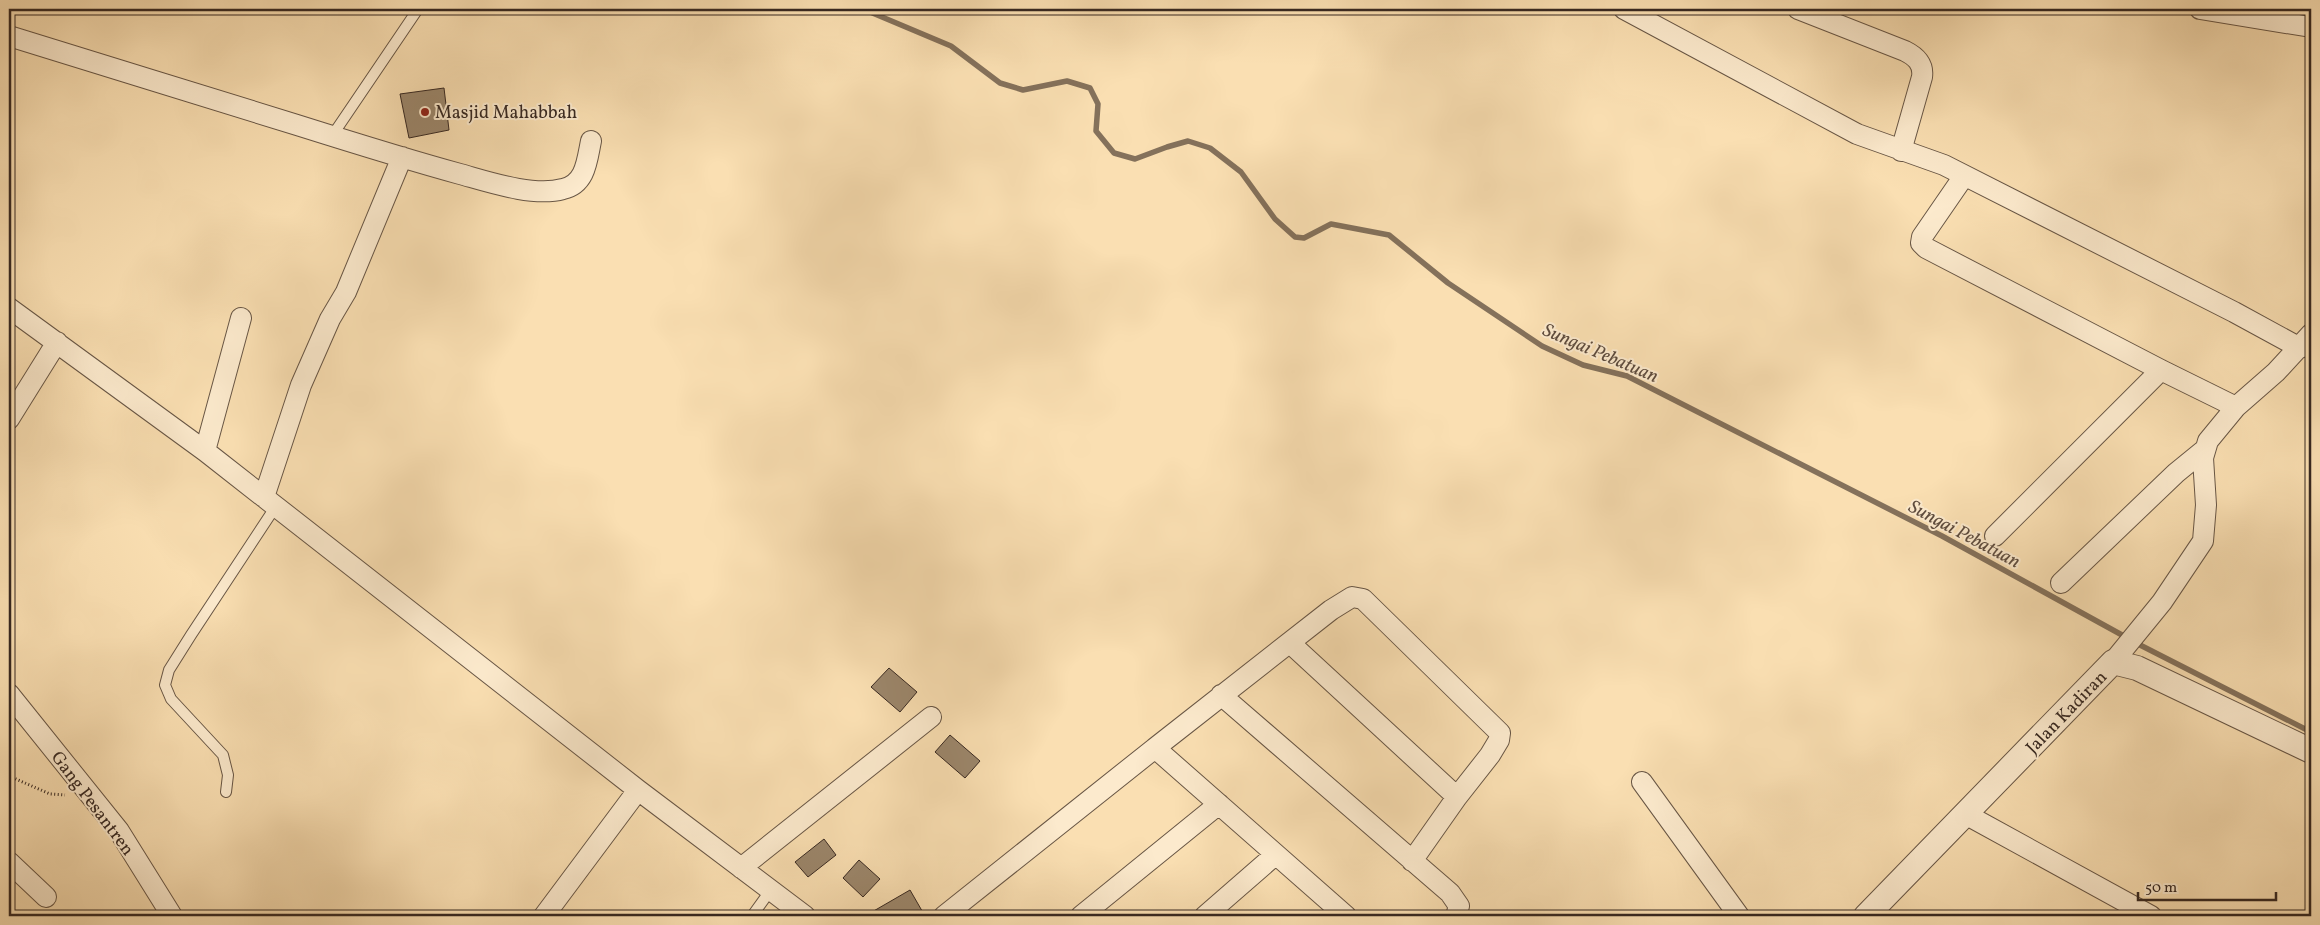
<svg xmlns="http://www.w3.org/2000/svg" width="2320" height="925" font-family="Vollkorn,serif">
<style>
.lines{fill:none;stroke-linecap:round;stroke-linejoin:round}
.stream{stroke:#84715b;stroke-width:5.5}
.building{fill:#9c876c;stroke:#372821}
.service-casing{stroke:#685645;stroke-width:12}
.minor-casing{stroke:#685645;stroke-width:22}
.tertiary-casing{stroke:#685645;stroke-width:26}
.path{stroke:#372821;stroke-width:3;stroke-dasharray:1 2.5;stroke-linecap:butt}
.service{stroke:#fceacd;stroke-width:10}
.minor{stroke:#fceacd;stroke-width:20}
.tertiary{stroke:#fceacd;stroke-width:24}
.poi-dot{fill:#8f2418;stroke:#fceacd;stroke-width:2}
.labels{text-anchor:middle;stroke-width:4;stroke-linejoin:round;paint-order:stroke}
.poi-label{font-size:18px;fill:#372821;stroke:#fceacd;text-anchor:start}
.street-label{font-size:18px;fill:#372821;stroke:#fceacd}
.water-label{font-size:19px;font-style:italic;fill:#5e4c3e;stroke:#fceacd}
</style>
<rect width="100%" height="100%" fill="#fadfb2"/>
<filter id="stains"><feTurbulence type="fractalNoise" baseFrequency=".004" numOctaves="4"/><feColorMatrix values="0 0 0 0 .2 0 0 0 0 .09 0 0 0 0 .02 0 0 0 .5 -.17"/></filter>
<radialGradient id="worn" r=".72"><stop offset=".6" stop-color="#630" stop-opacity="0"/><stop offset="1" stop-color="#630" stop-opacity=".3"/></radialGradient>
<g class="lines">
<path class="stream" d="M863,9l88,37 49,37 23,7 44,-9 23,7 8,16 -2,27 18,22 21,6 32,-12 21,-6 22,7 31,24 34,47 20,18 9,1 27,-14 58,11 59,48 94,63 41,19 44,11 315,160 200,110 169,86"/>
</g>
<path class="building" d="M444,88l5,42 -40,8 -9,-44z
M889,668l28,24 -17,20 -29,-25z
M950,735l30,26 -15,17 -30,-26z
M824,839l12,16 -28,22 -13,-15z
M859,860l21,19 -17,18 -20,-19z
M910,890l15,26h-60z"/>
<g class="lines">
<defs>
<path id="service" d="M332,136l86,-127
M226,792l2,-17 -5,-20 -52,-56 -6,-14 4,-15 22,-35 85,-129
M752,916l18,-25"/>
<path id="minor" d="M1624,9l233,125 87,31 290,147 66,36
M1798,9l107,42c10,5 19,12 17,26l-21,74
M2200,9l111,18
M9,36c96,30 192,59 288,89 54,17 108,34 163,49 29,8 73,23 103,15 23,-5 24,-29 28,-48
M1964,176l-42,61 -1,6 5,5 235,122 75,37
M9,308l196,143 433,339 167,126
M9,419l48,-77
M205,451l36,-133
M264,497l37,-112 29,-66 16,-27 56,-135
M1995,536l166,-166
M2061,583l115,-110 27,-22
M1290,643l167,154
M2113,662l49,-60 41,-61 3,-36 -3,-47 5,-17 28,-34 40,-35 35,-38
M9,694l110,137 53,85
M1221,695l229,198 9,13 -3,10
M1642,782l97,134
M1967,815l184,101
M9,862l37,35
M741,868l190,-151
M544,916l94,-126
M944,916l211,-168
M1081,916l138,-112
M1205,916l70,-61
M1346,916l-191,-168 176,-138 21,-13 11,2 137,134 -1,7 -9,15 -33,42 -45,64"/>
<path id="tertiary" d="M1866,916l247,-254 24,6 174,83"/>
</defs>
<use href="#service" class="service-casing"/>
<use href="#minor" class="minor-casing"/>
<use href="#tertiary" class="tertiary-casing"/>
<path class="path" d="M9,776l41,18 15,1"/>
<use href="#service" class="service"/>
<use href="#minor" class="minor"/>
<use href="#tertiary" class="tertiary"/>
</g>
<circle class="poi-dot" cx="425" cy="112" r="5"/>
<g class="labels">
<g class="poi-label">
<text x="435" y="118">Masjid Mahabbah</text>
</g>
<g class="street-label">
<text transform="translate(2066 712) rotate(-46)" y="6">Jalan Kadiran</text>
<text transform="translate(93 803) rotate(53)" y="6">Gang Pesantren</text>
</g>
<g class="water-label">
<text transform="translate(1601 352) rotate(23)" y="7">Sungai Pebatuan</text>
<text transform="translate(1965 533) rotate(28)" y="7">Sungai Pebatuan</text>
</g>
</g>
<rect width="2320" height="925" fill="none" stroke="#fadfb2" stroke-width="30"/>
<rect x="10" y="10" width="2300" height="905" fill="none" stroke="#372821" stroke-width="2.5"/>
<rect x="15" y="15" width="2290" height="895" fill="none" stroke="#372821"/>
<path d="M2138 892v8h138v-8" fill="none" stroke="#372821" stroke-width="2.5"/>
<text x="2145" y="892" font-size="15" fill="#372821" stroke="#fceacd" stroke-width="4" paint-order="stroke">50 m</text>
<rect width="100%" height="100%" filter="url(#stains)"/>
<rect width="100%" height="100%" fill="url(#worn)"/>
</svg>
